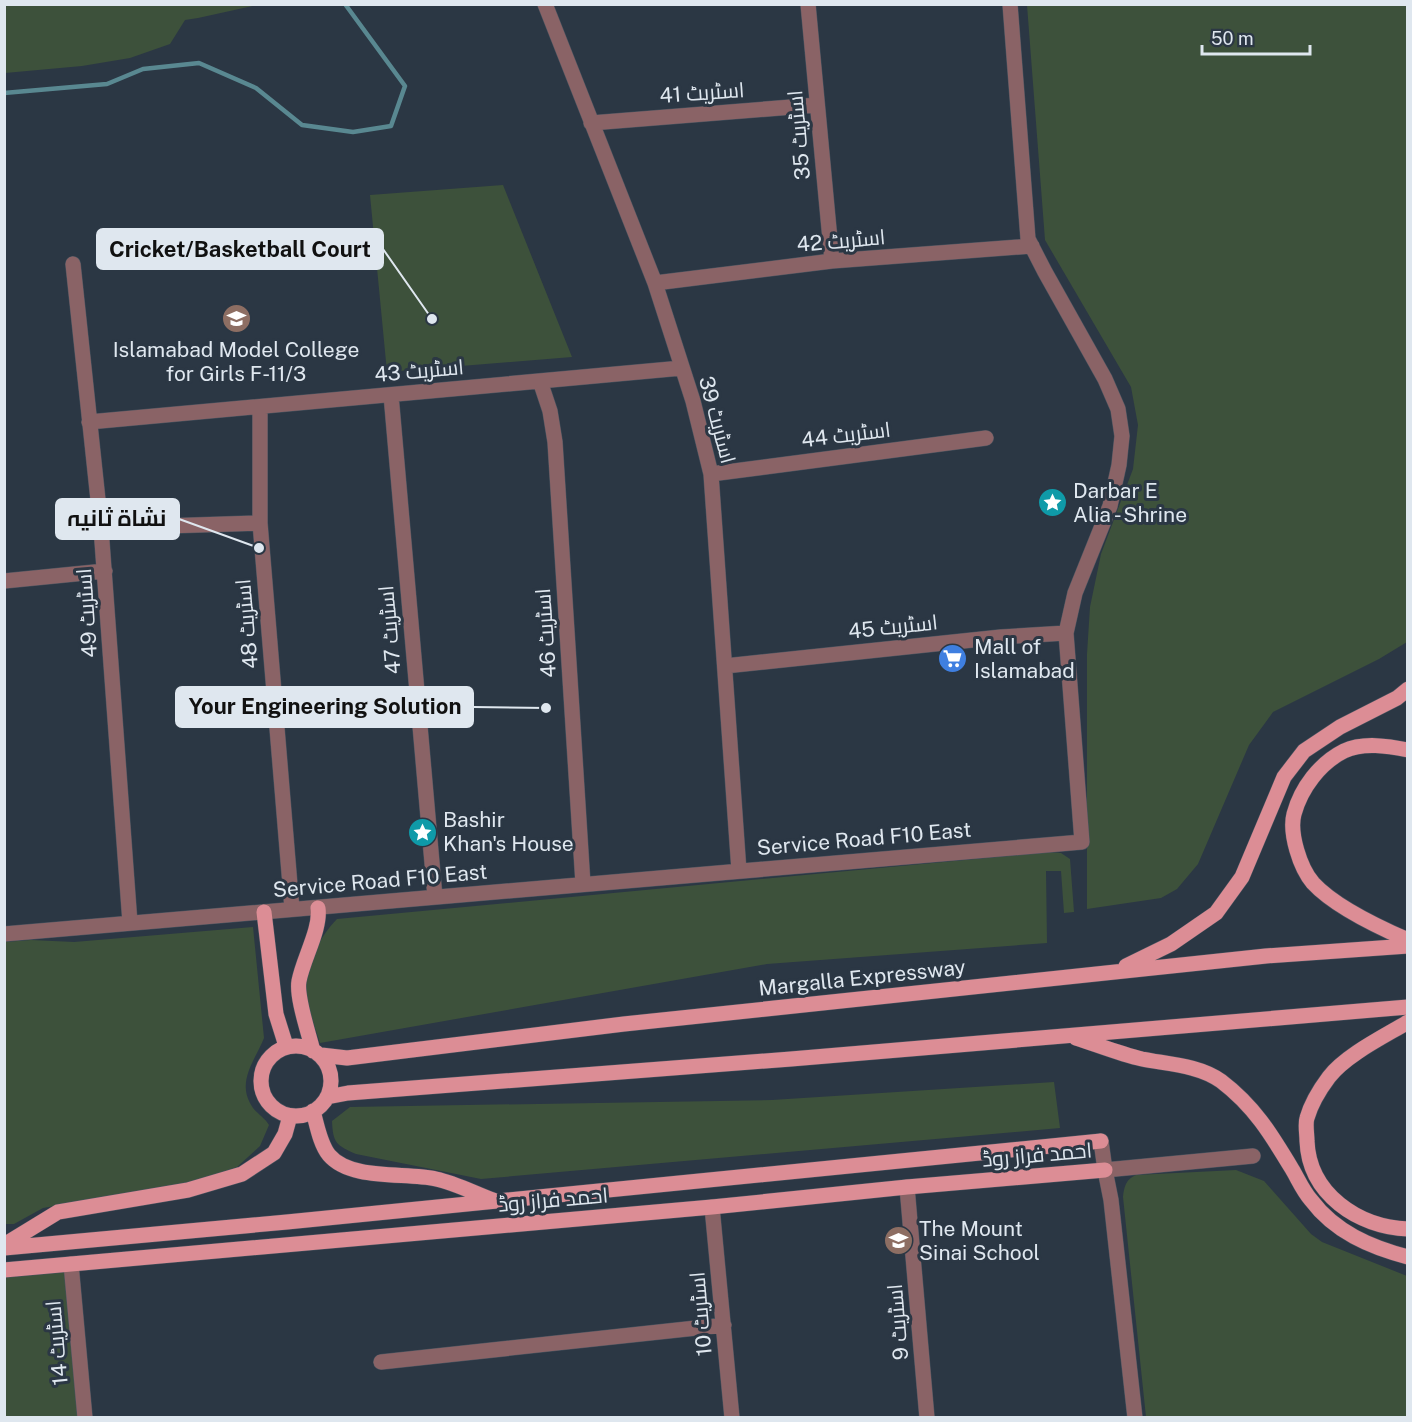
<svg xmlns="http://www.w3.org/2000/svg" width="1412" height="1422" font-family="'Public Sans',Cairo,sans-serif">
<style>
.green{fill:#3d513b}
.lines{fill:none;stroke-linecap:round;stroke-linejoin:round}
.stream{stroke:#598891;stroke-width:4.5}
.minor-casing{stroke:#48535f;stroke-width:16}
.major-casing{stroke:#48535f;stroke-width:16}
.minor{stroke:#8a6366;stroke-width:15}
.major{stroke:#dc8d95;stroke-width:15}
.labels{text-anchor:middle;stroke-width:6;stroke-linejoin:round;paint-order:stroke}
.street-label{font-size:21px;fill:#dfe7ef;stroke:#2b3744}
.poi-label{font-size:21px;fill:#dfe7ef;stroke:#2b3744;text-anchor:start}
.leader{fill:none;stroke:#dfe7ef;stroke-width:2}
.callout-dot{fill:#dfe7ef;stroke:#2b3744;stroke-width:2}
.callout{fill:#dfe7ef;stroke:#dfe7ef;stroke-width:2}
.callout-label{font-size:22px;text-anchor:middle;font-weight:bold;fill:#111}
</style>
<rect width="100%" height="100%" fill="#2b3744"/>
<path class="green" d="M5,4h252v1l-59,13 -13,2 -15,24 -40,14 -48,8 -77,7z
M1027,5h380v637l-28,17 -106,53 -24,33 -51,119 -21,25 -16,9 -74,11v-255l3,-47 11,-53 32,-85 5,-44 -7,-38 -86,-147z
M503,185l69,172 -185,15 -17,-177z
M1049,852l12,1 9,6 4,53 -10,1 -3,-42h-15l1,72 -280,21 -447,79c-5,-16 -14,-39 -14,-56 0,-24 15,-52 31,-68z
M253,927l11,111c-9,23 -29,44 -11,70 5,6 12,10 16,17l-9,21 -23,21 -47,16 -147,25 -29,16h-9v-282l26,-2 43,2z
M1054,1082l6,46 -579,51 -125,-25c-20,-9 -23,-11 -24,-33l18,-14 422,-7z
M1236,1170l28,11 47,53 11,8 85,34v141h-261l-23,-220c1,-10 3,-18 13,-22z
M71,1264l14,153 -80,1v-148z"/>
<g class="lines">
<path class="stream" d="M4,93l103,-9 36,-15 56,-6 57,25 46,37 51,7 38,-6 14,-40 -60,-82"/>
<defs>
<path id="minor" d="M545,4l110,279 38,118 18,73 28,397
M808,4l24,257
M591,123l226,-18
M73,264l28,264 29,395
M655,283l177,-22 200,-15
M540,381l10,30 5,31 28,442
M391,395l44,502
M260,407v116l32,386
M89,422l593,-54
M711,474l275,-36
M101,528l159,-5
M4,581l101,-10
M725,666l276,-29 65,-4
M4,934l1078,-92 -16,-209 9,-40 35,-87 9,-41 3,-29 -4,-27 -13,-30 -60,-107 -17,-33 -18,-235
M1101,1141l4,29 6,30 24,218
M1105,1170l148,-14
M907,1187l20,231
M712,1207l20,211
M71,1264l14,154
M381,1362l343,-37"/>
<path id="major" d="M1408,750c-20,-4 -45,-8 -64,1 -24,12 -43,37 -50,63 -5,19 6,54 19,69 22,24 65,44 95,57
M264,912l12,102 10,32
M1126,966l45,-22 45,-31 26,-36 42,-100 20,-26 36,-24 57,-29 11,-9
M1408,1022c-25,15 -62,33 -79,55 -9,12 -18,27 -22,41 -2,6 0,16 0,23 2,53 51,86 101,88
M1076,1038c22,7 44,16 66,21 25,5 57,6 79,22 33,25 50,53 71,88 6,10 11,22 19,31 24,32 59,47 97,57
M261 1081a35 35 0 1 1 70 0a35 35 0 1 1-70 0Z
M313,1051c-4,-17 -17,-54 -14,-70 4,-22 22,-52 19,-73
M321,1055l26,3 277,-34 642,-68 142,-10
M327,1097l21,-4 443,-34 617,-52
M313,1111c4,14 7,33 16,44 22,26 77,17 107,24 19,4 38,14 57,21
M4,1245l54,-33 130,-22 54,-16 32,-21 11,-19 5,-18
M4,1248l283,-26 814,-81
M4,1270l708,-63 195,-20 198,-17"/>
</defs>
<use href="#minor" class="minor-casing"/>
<use href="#major" class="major-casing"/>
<use href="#minor" class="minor"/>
<use href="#major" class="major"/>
</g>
<defs>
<symbol id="school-disc" viewBox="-11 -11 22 22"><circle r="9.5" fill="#8d6e63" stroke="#2b3744"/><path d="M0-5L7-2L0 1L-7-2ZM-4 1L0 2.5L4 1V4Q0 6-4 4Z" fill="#fff"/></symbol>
<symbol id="sight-disc" viewBox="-11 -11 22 22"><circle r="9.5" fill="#0f9aa8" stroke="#2b3744"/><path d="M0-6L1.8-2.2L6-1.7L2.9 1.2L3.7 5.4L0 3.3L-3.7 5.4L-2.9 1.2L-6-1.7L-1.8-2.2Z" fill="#fff"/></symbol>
<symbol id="supermarket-disc" viewBox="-11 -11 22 22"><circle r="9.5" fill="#3f7fe0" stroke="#2b3744"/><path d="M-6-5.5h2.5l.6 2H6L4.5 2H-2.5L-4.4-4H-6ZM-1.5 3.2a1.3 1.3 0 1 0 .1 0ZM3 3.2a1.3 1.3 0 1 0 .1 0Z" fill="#fff"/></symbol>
</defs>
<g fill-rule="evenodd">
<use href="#school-disc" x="220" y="302" width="33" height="33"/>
<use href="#sight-disc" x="1036" y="486" width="33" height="33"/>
<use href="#supermarket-disc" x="936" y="642" width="33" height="33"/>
<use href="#sight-disc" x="406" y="816" width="33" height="33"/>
<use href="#school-disc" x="882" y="1224" width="33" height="33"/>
</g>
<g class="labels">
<g class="street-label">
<text transform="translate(702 93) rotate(-4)" y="7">اسٹریٹ 41</text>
<text transform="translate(799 135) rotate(-95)" y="7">اسٹریٹ 35</text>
<text transform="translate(841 241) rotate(-5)" y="7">اسٹریٹ 42</text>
<text transform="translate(419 371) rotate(-5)" y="7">اسٹریٹ 43</text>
<text transform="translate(717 420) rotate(75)" y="7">اسٹریٹ 39</text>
<text transform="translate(846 435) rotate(-7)" y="7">اسٹریٹ 44</text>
<text transform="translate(87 613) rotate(-94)" y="7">اسٹریٹ 49</text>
<text transform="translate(247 624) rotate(-95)" y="7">اسٹریٹ 48</text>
<text transform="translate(893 627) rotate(-6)" y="7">اسٹریٹ 45</text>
<text transform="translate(390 630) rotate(-95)" y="7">اسٹریٹ 47</text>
<text transform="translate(546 633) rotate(-94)" y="7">اسٹریٹ 46</text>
<text transform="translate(864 839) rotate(-5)" y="7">Service Road F10 East</text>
<text transform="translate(380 881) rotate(-5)" y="7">Service Road F10 East</text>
<text transform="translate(862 978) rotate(-6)" y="7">Margalla Expressway</text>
<text transform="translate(1037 1155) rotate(-5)" y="7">احمد فراز روڈ</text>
<text transform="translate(553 1200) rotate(-5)" y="7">احمد فراز روڈ</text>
<text transform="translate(701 1314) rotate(-95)" y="7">اسٹریٹ 10</text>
<text transform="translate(898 1322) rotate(-95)" y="7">اسٹریٹ 9</text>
<text transform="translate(57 1343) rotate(-95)" y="7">اسٹریٹ 14</text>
</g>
<g class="poi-label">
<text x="236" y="357" text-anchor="middle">Islamabad Model College<tspan x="236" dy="24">for Girls F-11/3</tspan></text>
<text x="1073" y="498">Darbar E<tspan x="1073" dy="24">Alia - Shrine</tspan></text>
<text x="974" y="654">Mall of<tspan x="974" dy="24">Islamabad</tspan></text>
<text x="443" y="827">Bashir<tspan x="443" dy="24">Khan's House</tspan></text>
<text x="919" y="1236">The Mount<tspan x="919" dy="24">Sinai School</tspan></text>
</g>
</g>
<path class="leader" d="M432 319L383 249M259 548L179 519M546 708L473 707"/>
<g class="callout-dot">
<circle cx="432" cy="319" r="6"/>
<circle cx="259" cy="548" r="6"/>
<circle cx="546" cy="708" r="6"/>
</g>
<g class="callout">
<rect x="97" y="229" width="286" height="40" rx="6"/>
<rect x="56" y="499" width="123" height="40" rx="6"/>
<rect x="176" y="687" width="297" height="40" rx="6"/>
</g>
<g class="callout-label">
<text x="240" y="257">Cricket/Basketball Court</text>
<text x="117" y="526">نشاۃ ثانیہ</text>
<text x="325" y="714">Your Engineering Solution</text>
</g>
<rect width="1412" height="1422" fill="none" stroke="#dfe7ef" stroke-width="12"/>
<path d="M1202 45v9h108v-9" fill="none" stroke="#dfe7ef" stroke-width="3"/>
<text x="1211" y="45" font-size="18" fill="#dfe7ef" stroke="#2b3744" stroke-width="4.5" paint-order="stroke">50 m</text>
</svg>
